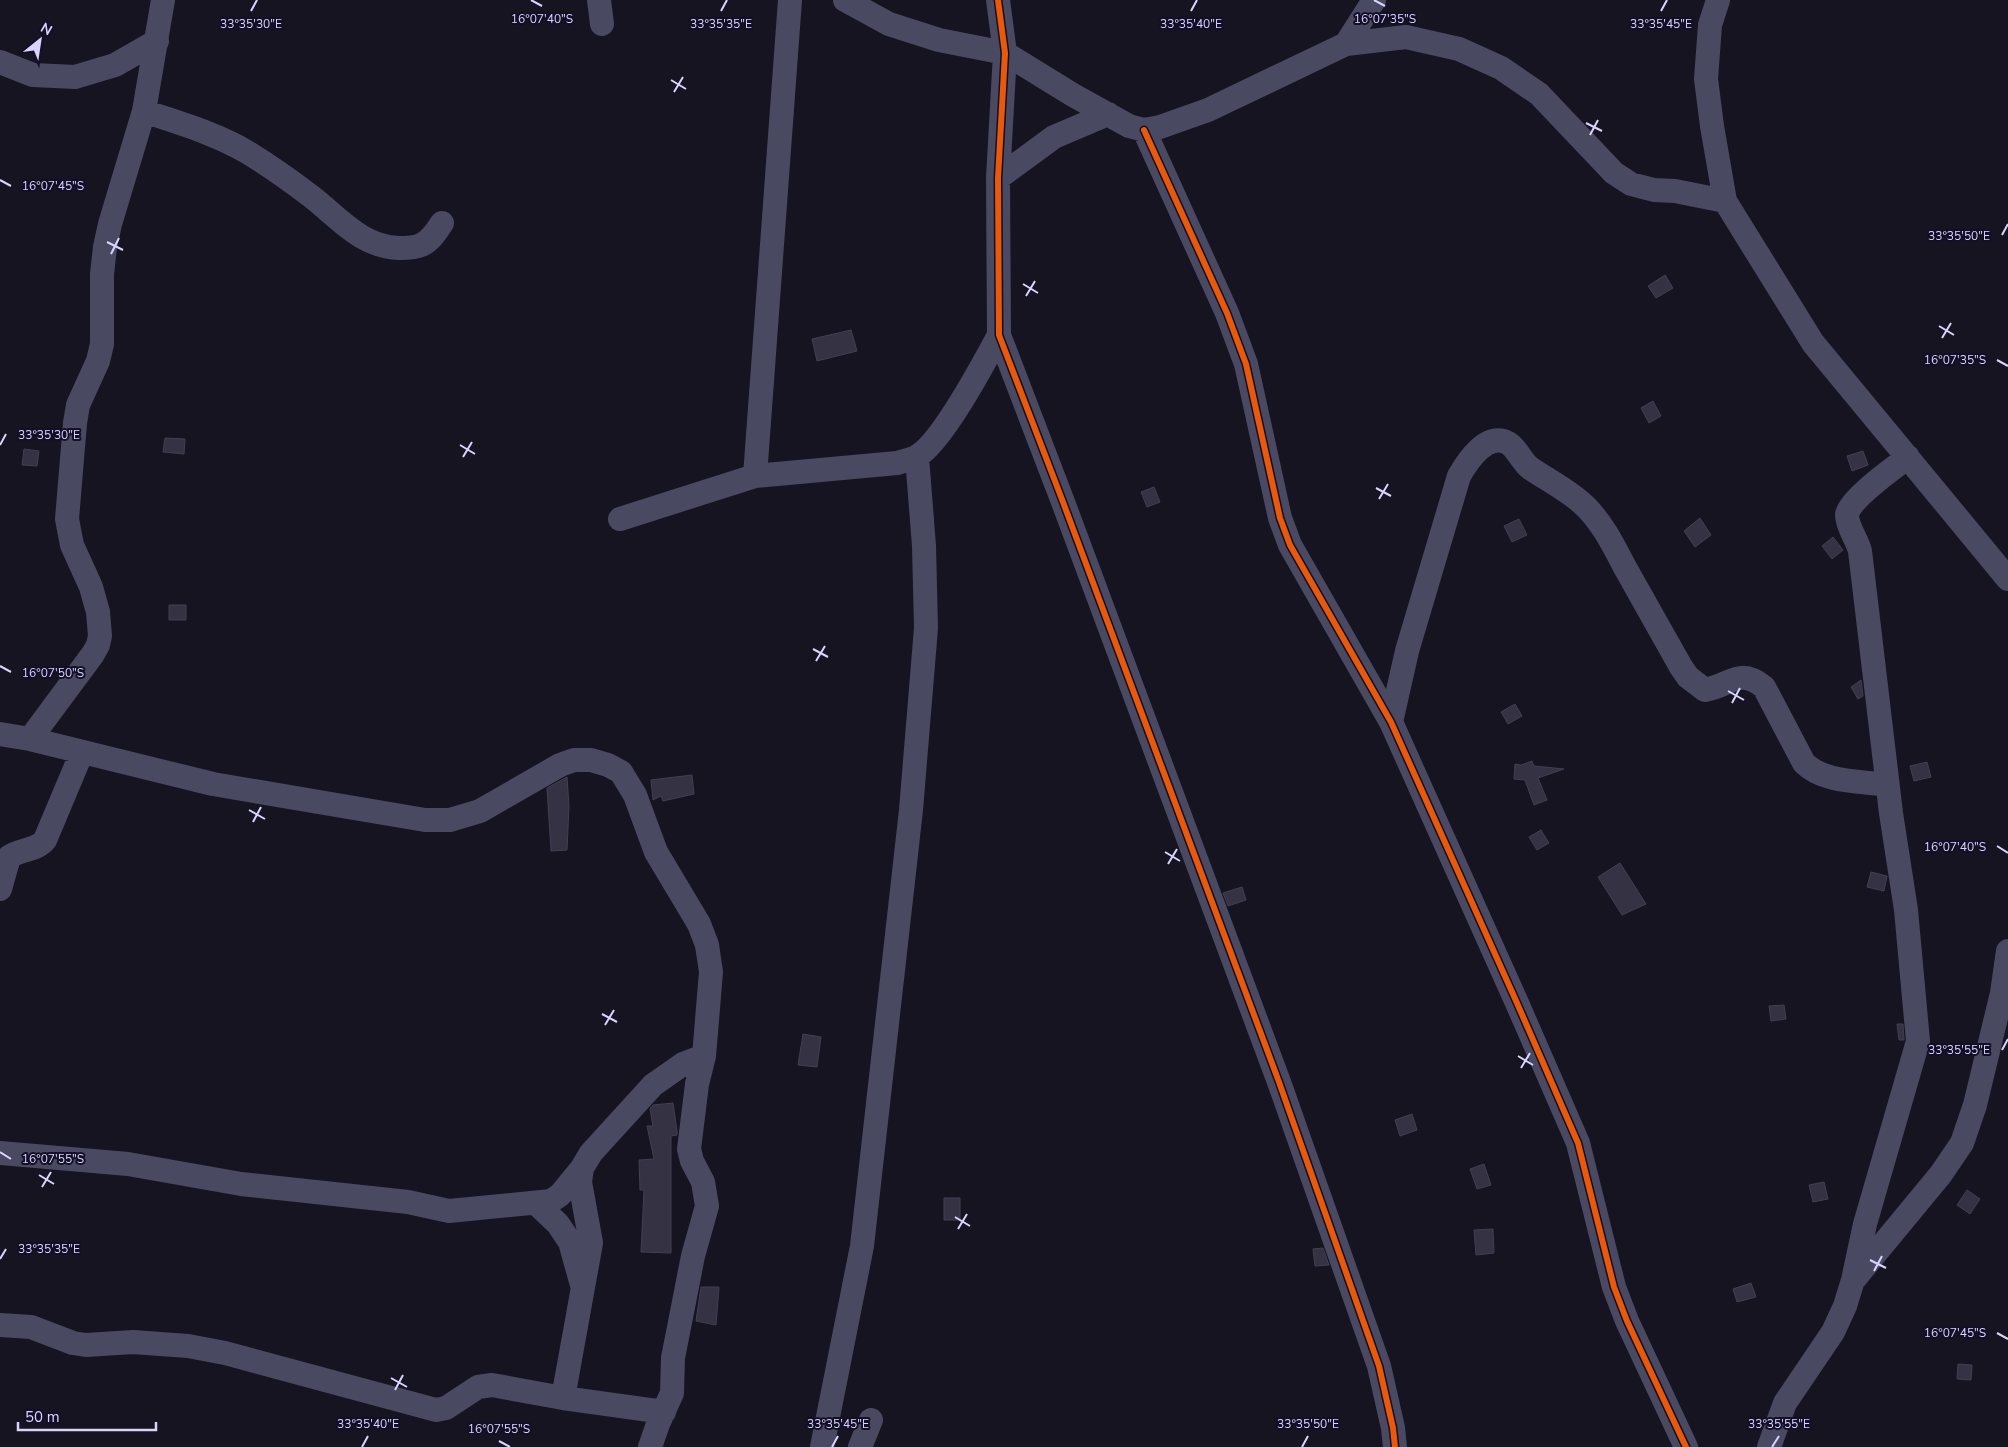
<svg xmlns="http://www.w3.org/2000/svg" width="2008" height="1447" font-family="'Nunito Sans',sans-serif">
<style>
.building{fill:#343243;stroke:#433f54}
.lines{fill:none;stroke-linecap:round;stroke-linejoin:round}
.minor{stroke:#4a4962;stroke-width:24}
.cycleway-casing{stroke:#130f26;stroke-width:9}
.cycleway{stroke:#e8590c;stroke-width:6}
.ticks{fill:none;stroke:#d9d4ff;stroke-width:2}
.ticks-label{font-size:12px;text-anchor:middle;fill:#d9d4ff;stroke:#130f26;stroke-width:4;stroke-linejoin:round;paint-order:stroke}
</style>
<rect width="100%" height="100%" fill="#161421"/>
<path class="building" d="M1665,275l8,13 -17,10 -8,-12z
M851,330l6,21 -40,10 -5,-22z
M1653,401l8,15 -12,7 -8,-15z
M165,438l20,1 -1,15 -21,-2z
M24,449l15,2 -2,15 -15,-1z
M1863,451l5,14 -16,6 -5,-15z
M1154,487l6,15 -13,5 -6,-15z
M1700,518l11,17 -16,12 -11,-16z
M1519,519l8,16 -15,7 -8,-16z
M1833,537l10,13 -11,9 -10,-13z
M169,605h17v15h-17z
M1861,680l2,16 -5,3 -7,-12z
M1515,704l7,12 -14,8 -7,-12z
M1532,761l2,5 30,3 -26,9 9,22 -13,5 -9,-25 -11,-1 1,-15 6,1z
M1927,762l4,15 -17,4 -4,-15z
M692,775l2,19 -31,7 -2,-5 -8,4 -2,-20z
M567,777l2,29 -2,44 -16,1 -4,-63z
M1541,830l8,13 -12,7 -8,-13z
M1620,863l26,41 -24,11 -24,-38z
M1871,872l16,4 -3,15 -17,-4z
M1242,887l4,13 -18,6 -5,-13z
M1784,1005l2,14 -15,2 -2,-15z
M1897,1024h6l1,16h-5z
M803,1034l18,3 -4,30 -19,-2z
M673,1103l4,28v4l-6,1v117l-30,-1 3,-62h-4l-1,-30 15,-1 -7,-33h6l-3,-17 3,-4z
M1412,1114l5,16 -17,6 -5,-16z
M1484,1164l7,21 -14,4 -7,-20z
M1824,1182l4,17 -15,3 -4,-17z
M1967,1190l13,9 -10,15 -13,-9z
M944,1198h16v22h-16z
M1493,1229l1,24 -18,2 -2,-25z
M1323,1248l6,17 -14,1 -2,-17z
M1751,1283l5,14 -19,5 -4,-13z
M701,1287h18l-3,38 -20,-4z
M1958,1364l14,1 -1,15 -14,-1z"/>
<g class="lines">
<path class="minor" d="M599,0l3,24
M845,0l44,24 50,16 66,13 68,42 56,31 15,4 16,-3 48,-17 138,-66 60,-7 53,12 42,19 38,26 75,79 17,11 23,6 21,1 50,10
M998,0l7,53 -7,125 1,157 64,167 216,580 100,284 14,62 2,19
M1718,0l-8,25 -4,54 6,47 13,75 88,142 195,236
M1346,44l28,-44
M0,62l33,13 42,2 40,-12 42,-24
M144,111c34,12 71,22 103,41 23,14 44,29 65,45 28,22 50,50 87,51 7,0 16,0 22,-3 10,-4 16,-15 21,-22
M1144,130l83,183 19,51 34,154 10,27 101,177 126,281 61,140 36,144 13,34 59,126
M998,178l56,-41 54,-23
M755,476l35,-476
M620,519l135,-43 142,-13c6,-2 13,-3 19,-6 25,-13 68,-94 83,-122
M1391,722l16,-71 52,-175c8,-14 28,-45 49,-33 9,5 13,18 22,25 19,13 40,23 56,39 18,18 29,42 41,64 18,32 36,64 54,96l7,10 17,13c27,-5 34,-23 59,-3l40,76c20,20 56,18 83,22
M0,734l30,5 183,45 212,36h25l30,-9 80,-46 14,-5h17l17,5 13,7 14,23 21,57 43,72 8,21 4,27 -7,84 -7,28 -8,65 3,12 11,21 4,24 -14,50 -20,102 -1,35 -14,31 -8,23
M30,739l63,-85 5,-9 2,-9 -2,-24 -7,-25 -19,-42 -5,-26 8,-96 3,-18 20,-44 4,-17v-70l3,-27 5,-23 34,-113 19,-111
M0,889l9,-32c11,-8 27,-6 36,-17l37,-88
M0,1153l128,11 113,20 167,18 41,9 102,-10 9,-6 22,-27
M537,1204l21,20 12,18 12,43
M1856,1277l85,-103 21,-31 13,-38 27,-112 6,-42
M0,1325l31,2 42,16 13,2 47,-3 55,4 37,7 211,57 10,-2 32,-21 14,-2 71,13 101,14
M563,1398l28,-155 -11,-61 2,-14 9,-15 62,-68 30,-21 21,-8
M822,1447l40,-201 49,-436 15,-182 -2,-82 -7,-89
M860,1447l11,-27
M1769,1447l16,-44 48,-71 12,-26 8,-26 12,-56 53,-183 -12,-131 -15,-97 -31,-262c-3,-12 -13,-24 -13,-36 0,-14 48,-48 61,-58"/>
<defs>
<path id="cycleway" d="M998,0l7,53 -7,125 1,157 64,167 216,580 100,284 14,62 2,19
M1144,130l83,183 19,51 34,154 10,27 101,177 126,281 61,140 36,144 13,34 59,126"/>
</defs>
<use href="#cycleway" class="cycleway-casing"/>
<use href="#cycleway" class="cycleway"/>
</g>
<path class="ticks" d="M531,0l11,6M1374,0l11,6M251,11l6,-11M721,11l6,-11M1191,11l6,-11M1661,11l6,-11M671,80l15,9M674,92l9,-15M1586,123l16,8M1590,135l8,-15M0,180l11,6M2002,235l6,-11M107,242l16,8M111,254l8,-16M1023,284l15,9M1026,296l9,-15M1939,326l15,9M1942,338l9,-15M1997,360l11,6M0,445l6,-11M460,445l15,9M463,457l9,-15M1376,488l15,8M1379,499l9,-15M813,649l15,8M816,661l9,-15M0,666l11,6M1728,691l16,9M1732,703l8,-15M249,810l16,9M253,822l8,-15M1997,846l11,7M1165,852l15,9M1168,864l9,-15M602,1014l15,8M605,1025l9,-15M2002,1050l6,-11M1518,1056l15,9M1521,1068l9,-15M0,1152l11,7M39,1175l15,9M42,1187l9,-15M955,1217l15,9M958,1229l9,-15M0,1259l6,-10M1870,1260l16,8M1874,1271l8,-15M1997,1333l11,6M391,1378l16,9M395,1390l8,-15M499,1441l11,6M362,1447l6,-11M832,1447l6,-11M1302,1447l6,-11M1772,1447l7,-11"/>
<g class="ticks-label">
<text x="542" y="23">16°07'40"S</text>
<text x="1385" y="23">16°07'35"S</text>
<text x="721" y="28">33°35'35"E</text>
<text x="251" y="28">33°35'30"E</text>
<text x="1191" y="28">33°35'40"E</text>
<text x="1661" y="28">33°35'45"E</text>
<text x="53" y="190">16°07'45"S</text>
<text x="1959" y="240">33°35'50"E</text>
<text x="1955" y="364">16°07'35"S</text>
<text x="49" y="439">33°35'30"E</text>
<text x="53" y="677">16°07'50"S</text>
<text x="1955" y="851">16°07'40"S</text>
<text x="1959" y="1054">33°35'55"E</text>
<text x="53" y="1163">16°07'55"S</text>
<text x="49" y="1253">33°35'35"E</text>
<text x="1955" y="1337">16°07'45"S</text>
<text x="368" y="1428">33°35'40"E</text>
<text x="838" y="1428">33°35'45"E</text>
<text x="1308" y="1428">33°35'50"E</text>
<text x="1779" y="1428">33°35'55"E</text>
<text x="499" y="1433">16°07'55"S</text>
</g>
<g transform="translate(40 40) rotate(30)" stroke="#130f26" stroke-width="4" paint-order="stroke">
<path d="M0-4L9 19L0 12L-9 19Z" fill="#d9d4ff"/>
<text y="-8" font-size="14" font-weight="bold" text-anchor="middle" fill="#d9d4ff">N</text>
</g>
<path d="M18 1422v8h138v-8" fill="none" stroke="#d9d4ff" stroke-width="2.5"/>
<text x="25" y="1422" font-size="15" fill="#d9d4ff" stroke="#130f26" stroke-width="4" paint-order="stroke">50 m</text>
</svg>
